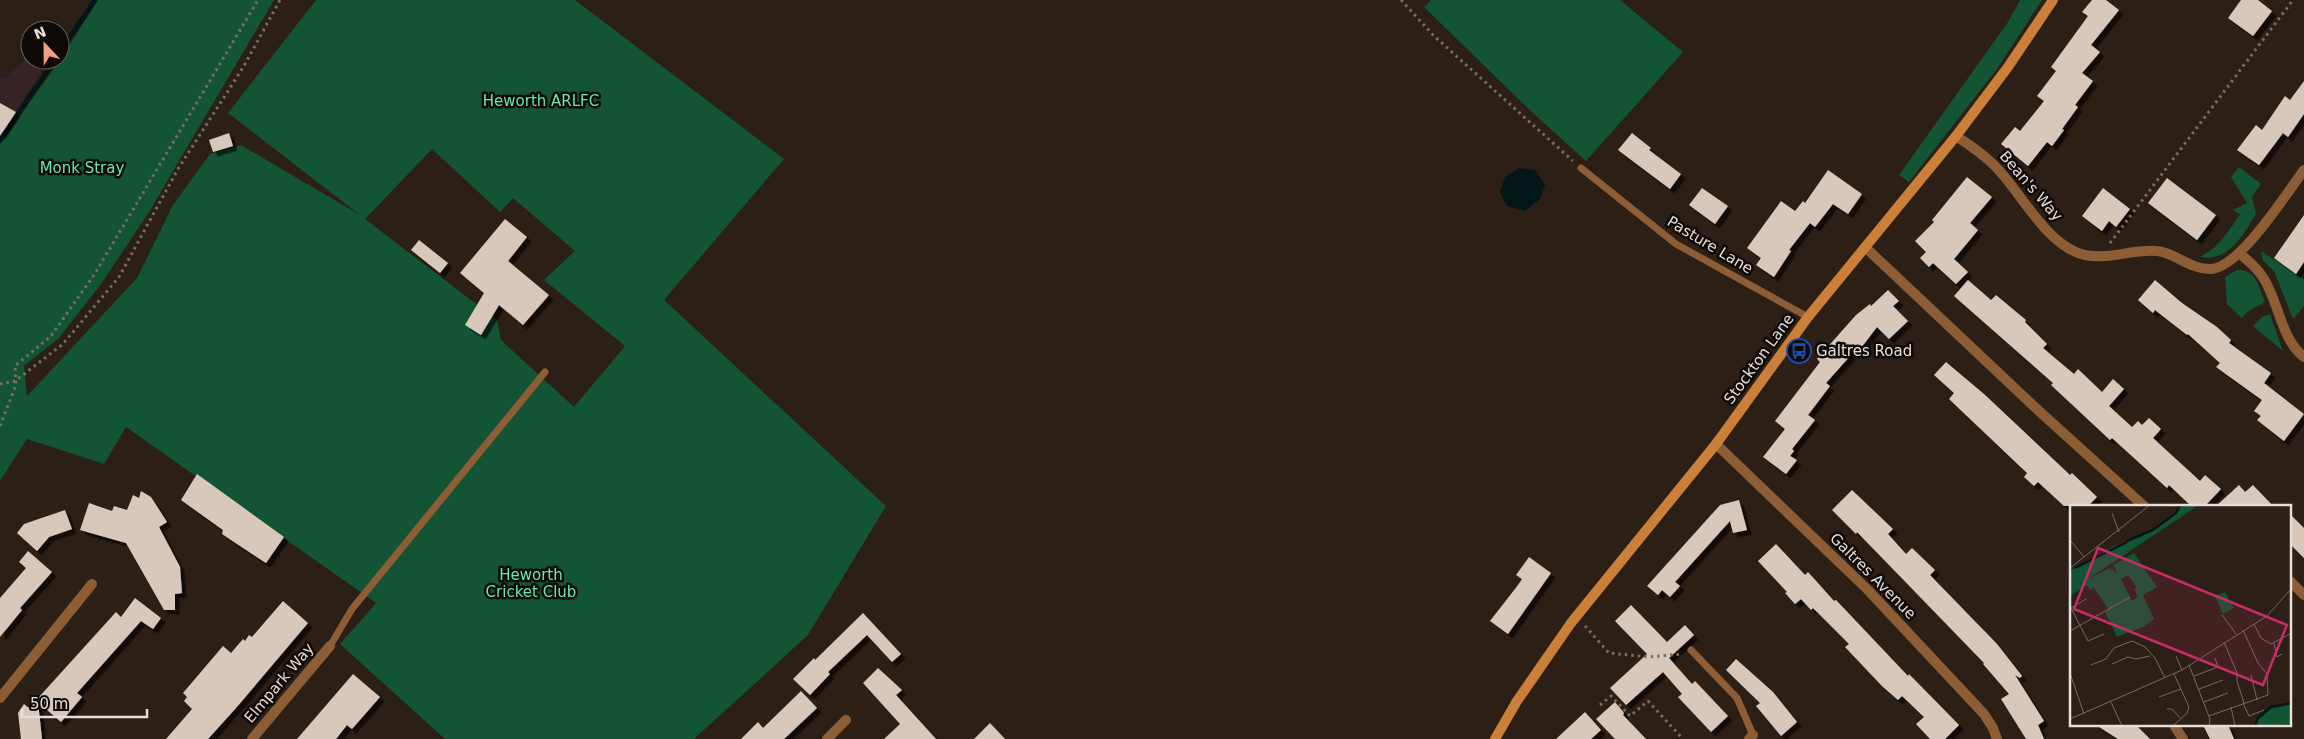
<svg xmlns="http://www.w3.org/2000/svg" width="2304" height="739" font-family="'DejaVu Sans',sans-serif">
<style>
.commercial{fill:#362326}
.green{fill:#135434;fill-rule:evenodd}
.water{fill:#041718}
.lines{fill:none;stroke-linecap:round;stroke-linejoin:round}
.stream{stroke:#041718;stroke-width:5}
.building{fill:#d8c8bc;filter:url(#shadow)}
.path{stroke:#796e67;stroke-width:3;stroke-dasharray:2.5 4;stroke-linecap:butt}
.lane{stroke:#8d5e35;stroke-width:7}
.street{stroke:#8d5e35;stroke-width:10}
.secondary{stroke:#cb7f38;stroke-width:10}
.labels{text-anchor:middle;stroke-width:5;stroke-linejoin:round;paint-order:stroke}
.park-label{font-size:15px;fill:#66eca4;stroke:#0f0a07}
.street-label{font-size:15px;fill:#e6ded8;stroke:#0f0a07}
.poi-label{font-size:15px;fill:#e6ded8;stroke:#0f0a07;text-anchor:start}
.inset-river{fill:none;stroke:#041718;stroke-width:2.5}
.inset-road{fill:none;stroke:#766b64;stroke-width:1}
.view{fill:#c62c68;fill-opacity:0.15;stroke:#c62c68;stroke-width:2.5}
.inset-edge{fill:none;stroke:#e6ded8;stroke-width:2.5}
</style>
<defs>
<filter id="shadow"><feDropShadow dx="4.5" dy="4.5" stdDeviation="0" flood-color="#0009"/></filter>
</defs>
<rect width="100%" height="100%" fill="#2b1f16"/>
<path class="commercial" d="M30,54v6h19l-49,75v-57l4,1z"/>
<path class="green" d="M98,0h176l-125,212 -48,72 -42,54 -35,28 3,30 110,-118 36,-73 37,-51 31,-9 119,70 -132,-102 88,-113h259l209,159 -120,141 222,206 -78,129 -114,104h-249l-105,-95 36,-41 -250,-176 -22,37 -77,-25 -27,42v-337l60,-84zM432,149l68,63 13,-14 62,53 -31,29 81,66 -51,61 -73,-67 -4,-20 -132,-101z
M1431,0h189l63,52 -97,109 -52,-47 -110,-107z
M2020,0h22l-45,69 -88,113 -10,-7 109,-153z
M2239,167l22,17 -9,13 4,17c-13,21 -27,48 -56,43 19,-10 28,-25 40,-43l-7,-4 14,-7 -16,-26z
M2261,251l43,28v27l-11,13 -19,-48 -11,-10z
M2237,270c19,-1 22,17 28,32l-18,10 -5,6 -15,-14 -2,-27z
M2270,314l13,37 -30,-25 9,-9z"/>
<path class="water" d="M1519,168l16,2 10,15 -5,14 -15,12 -18,-5 -7,-14 5,-15z"/>
<g class="lines">
<path class="stream" d="M60,52l35,-52
M0,140l55,-80"/>
</g>
<path class="building" d="M2092,0h14l13,10 -28,35 9,7 -18,21 11,8 -18,24 3,2 -16,22 2,1 -12,16 -5,-4 -19,24 -27,-22 14,-17 5,4 24,-30 -7,-5 19,-25 -5,-4 37,-51 -6,-4z
M2241,0h17l14,11 -19,25 -25,-18z
M2304,81v33l-16,23 -5,-4 -24,32 -22,-15 19,-25 6,5 23,-34 5,4z
M0,103l16,9 -16,24z
M229,133l4,13 -20,6 -4,-12z
M1632,133l19,15 -2,2 32,24 -11,15 -52,-39z
M1828,170l34,24 -14,20 -15,-10 -18,23 -5,-4 -21,27 2,1 -17,26 -18,-12 5,-7 -14,-10 34,-47 14,10 8,-10 2,2z
M1967,177l25,20 -22,26 8,7 -24,29 14,13 -12,12 -23,-21 -4,4 -9,-9 6,-6 -11,-11 19,-19 -2,-2z
M2167,178l49,37 -19,25 -49,-37z
M1702,188l26,18 -13,18 -26,-19z
M2103,188l27,21 -14,18 -7,-6 -7,10 -20,-15z
M2304,215v47l-8,12 -22,-16z
M505,219l22,18 -19,24 41,34 -26,30 -24,-20 -18,30 -16,-10 19,-32 -24,-20z
M419,240l29,23 -8,10 -29,-23z
M1968,280l23,20 5,-5 30,25 -1,2 22,22 -4,4 31,26 4,-5 24,23 11,-13 11,10 -15,17 23,21 6,-6 4,4 7,-7 12,11 -8,9 47,43 5,-6 16,14 -16,17h-14l-22,-21 -2,3 -55,-50 -2,2 -59,-55 2,-2 -99,-87z
M2155,280l27,23 35,24 14,13 -2,3 42,30 -7,10 40,31 -20,27 -27,-21 4,-4 -7,-5 8,-11 -46,-33 4,-4 -32,-29 -1,1 -32,-25 -2,3 -15,-13z
M1888,290l11,11 -6,5 15,15 -19,18 -12,-12 -16,21 -2,-2 -33,37 4,3 -22,29 7,5 -23,29 2,2 -4,5 7,4 -11,14 -23,-17 22,-28 -10,-8 45,-59 -3,-3 39,-44 14,-11 1,2z
M1946,362l38,32 86,81 2,-2 25,24 -9,9h-24l-26,-24 -4,4 -10,-9 3,-4 -78,-74 5,-6 -20,-18z
M197,474l87,63 -18,26 -44,-29 1,-4 -42,-30z
M2239,485l6,7 8,-7 20,21h-57z
M1852,490l41,39 -5,5 18,20 6,-6 23,22 -5,5 67,69 25,32 -2,2 -5,-3 29,46 -6,4 6,14h-18l-25,-40 8,-5 -26,-30 1,-1 -127,-131 -1,2 -24,-24z
M141,491l10,6 16,25 -8,5 21,40 2,26 -7,1v16h-11l-38,-67 -46,-13 9,-27 23,8 2,-5 13,4 6,-15 6,3z
M1739,500l8,30 -14,3 -3,-12 -55,61 5,4 -10,11 -8,-7 -4,5 -11,-9 73,-81z
M65,510l7,19 -23,8 -12,14 -20,-18 7,-9z
M2290,514l14,14v30l-14,-14z
M1776,544l29,31 3,-3 26,29 2,-1 72,76 1,-2 50,51 -14,14h-15l-14,-15 8,-7 -22,-21 -4,4 -16,-14 -37,-39 4,-3 -36,-36 -2,2 -10,-11 -6,5 -10,-11 2,-1 -29,-31z
M28,551l24,21 -32,36 2,2 -22,27v-39l26,-30 -7,-6z
M1529,557l22,16 -43,61 -18,-13 28,-36 4,-6 -6,-4z
M135,598l26,20 -8,11 -12,-8 -64,72 5,4 -21,25 -23,-20 4,37h-21l-3,-26 6,-9 5,4 87,-96 5,5z
M283,601l25,22 -72,85 -28,31h-42l26,-30 -8,-8 3,-4 -4,-4 40,-47 8,7 12,-14 2,2 4,-6 3,2z
M1631,605l36,37 18,-17 9,10 -25,23 23,26 3,-3 33,35 -17,16 -33,-35 4,-3 -19,-22 -37,33 -16,-17 37,-34 -32,-33z
M863,613l38,41 -9,8 -25,-27 -39,37 2,2 -20,21 -17,-16 21,-21 1,2z
M1736,659l37,33 24,30 -16,14 -25,-30 4,-3 -34,-33z
M878,668l24,22 -6,5 40,44h-52l16,-15 -37,-41z
M353,674l27,23 -28,32 -5,-4 -11,14h-39z
M801,691l16,17 -33,31h-43l17,-17 5,6z
M1615,702l9,11 -1,2 23,24h-31l-19,-20z
M1585,712l16,18 -10,9h-35z
M990,723l15,16h-31z
M2096,725h40l14,14h-32z
M2203,725h25l6,14h-24z"/>
<g class="lines">
<path class="path" d="M1401,0l33,36 139,125
M2110,243l183,-243
M0,384l15,-3 48,-37 56,-67 59,-108 66,-103 36,-66
M0,426l16,-41 -1,-19 36,-30 43,-61 164,-275
M1585,626l24,27 40,4 32,-3
M1600,705l11,-9 19,20 18,-15 35,38"/>
<path class="lane" d="M1581,168l95,76 132,73
M330,646l22,-37 193,-237
M1691,650l46,48 16,37"/>
<path class="street" d="M1956,136c14,9 27,18 39,30 26,26 52,81 90,89 24,5 47,-6 72,-4 19,2 32,18 53,18 29,0 76,-75 94,-99
M1865,247l174,164 106,96
M2240,254c9,7 18,15 24,25 15,24 17,60 40,78
M1716,444l152,146 116,124 9,14 4,11
M2290,581l14,14
M0,698l92,-114
M2174,725l9,14
M252,739l78,-93
M827,739l19,-19
M1749,739l4,-4"/>
<path class="secondary" d="M1495,739l22,-38 54,-78 145,-179 92,-127 148,-181 52,-69 45,-67"/>
</g>
<defs>
<symbol id="bus-ring" viewBox="-11 -11 22 22"><circle r="9.5" fill="#0f0a07" stroke="#1a4fb4" stroke-width="1.5"/><path d="M-5-6H5V4H4V6H2V4H-2V6H-4V4H-5ZM-3.5-4V0h7V-4ZM-3.5 1.2v1.5H-2V1.2ZM2 1.2v1.5H3.5V1.2Z" fill="#1a4fb4"/></symbol>
</defs>
<g fill-rule="evenodd">
<use href="#bus-ring" x="1785" y="337" width="28" height="28"/>
</g>
<g class="labels">
<g class="park-label">
<text x="541" y="106">Heworth ARLFC</text>
<text x="82" y="173">Monk Stray</text>
<text x="531" y="580">Heworth<tspan x="531" dy="17">Cricket Club</tspan></text>
</g>
<g class="street-label">
<text transform="translate(2031 186) rotate(49)" y="5">Bean's Way</text>
<text transform="translate(1710 245) rotate(31)" y="5">Pasture Lane</text>
<text transform="translate(1759 359) rotate(-54)" y="5">Stockton Lane</text>
<text transform="translate(1873 576) rotate(45)" y="5">Galtres Avenue</text>
<text transform="translate(279 683) rotate(-50)" y="5">Elmpark Way</text>
</g>
<g class="poi-label">
<text x="1816" y="356">Galtres Road</text>
</g>
</g>
<g transform="translate(2070 505)">
<rect width="221" height="221" fill="#2b1f16"/>
<path d="M111,0h18l-111,74 22,-11 8,6 -5,-9 21,-12 23,34 -14,8 11,24 -11,8 -26,10 -12,-25 4,-2 -15,-22 -3,2 -5,-5 -16,11v-25l44,-25 39,-15 23,-17zM58,70l9,13 -3,1 4,8 -6,4 -11,-22zM155,87l9,16 -11,6 -8,-18zM221,198v21l-36,2 4,-9 12,-10z" fill="#135434" fill-rule="evenodd"/>
<path class="inset-river" d="M57,36l26,-11 23,-17 4,-8M5,63l52,-26M185,221l3,-8 13,-11 21,-4"/>
<path class="inset-road" d="M42,8l7,19M0,35l14,17M0,63l80,-63M1,103l17,33 16,-7M1,103l15,-9M152,110l14,19M184,119l7,14 10,6 21,-11M0,126l60,-34M154,137l13,31v8l7,22M204,138l3,14 5,-3M106,151l6,14M42,159l16,-7 8,2 14,-3M21,160l15,-6 8,-11 18,-7 13,6 10,11 10,20M119,160l21,54 -1,7M0,168l14,41M181,170l6,25M124,171l24,-9 -3,-9M129,184l24,-9M89,192l22,-8M41,197l11,24M134,197l24,-9M173,198l6,13 15,-6M161,202l4,19M97,204h5l8,9M139,211l59,-21 -1,-21 -9,-11 -15,-33M0,214l112,-49 85,-54 25,-28M103,221l14,-13 2,-6 -15,-33"/>
<path class="view" d="M28,43l189,77 -24,60 -189,-76z"/>
<rect width="221" height="221" class="inset-edge"/>
</g>
<g transform="translate(45 45) rotate(338)"><circle r="24" fill="#0f0a07" stroke="#655f5b"/>
<path d="M0-4L9 19L0 12L-9 19Z" fill="#f2a081"/>
<text y="-8" font-size="14" font-weight="bold" text-anchor="middle" fill="#e6ded8">N</text>
</g>
<path d="M22 709v8h125v-8" fill="none" stroke="#e6ded8" stroke-width="2.5"/>
<text x="30" y="709" font-size="15" fill="#e6ded8" stroke="#0f0a07" stroke-width="4" paint-order="stroke">50 m</text>
</svg>
